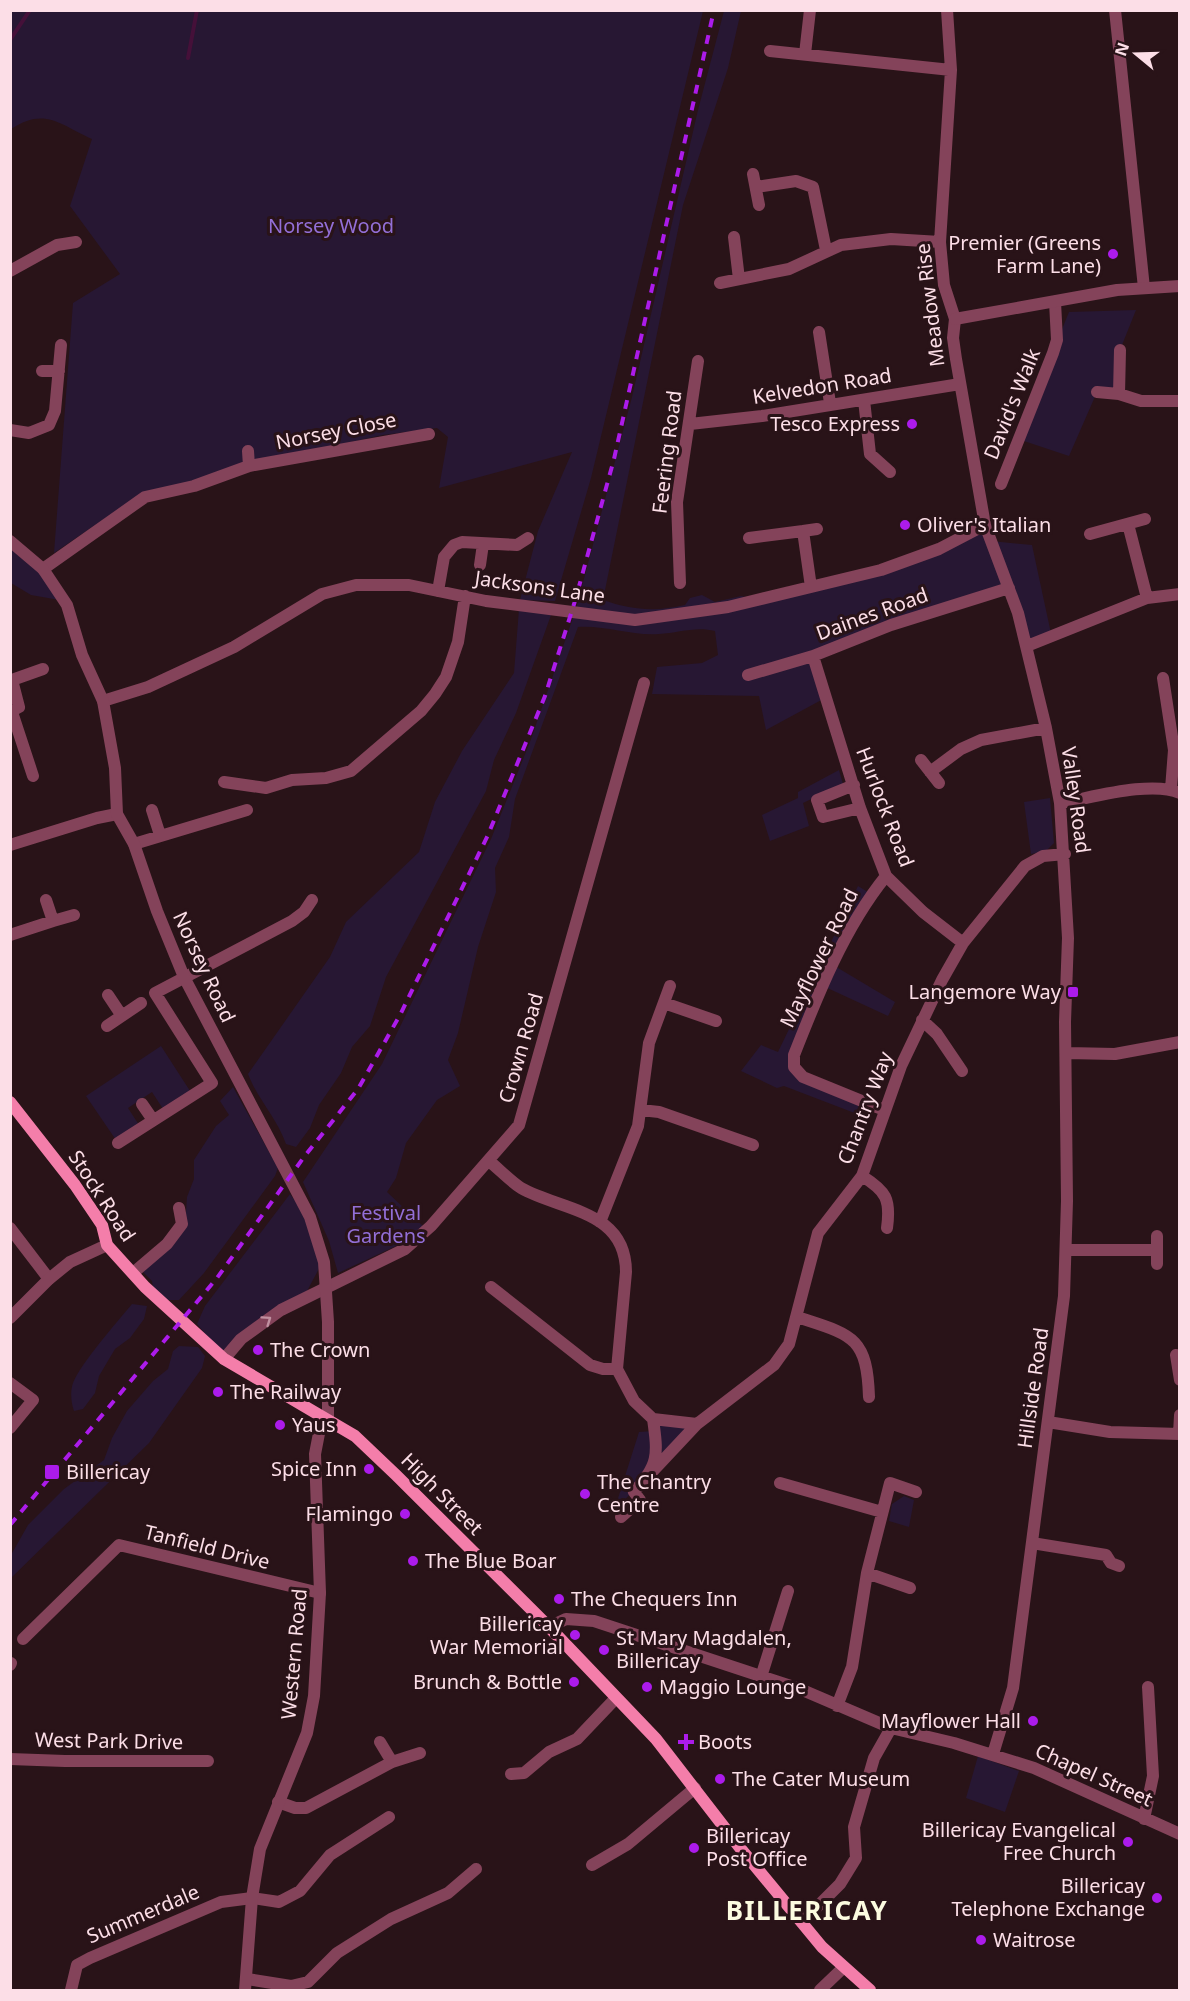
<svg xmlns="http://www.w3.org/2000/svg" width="1190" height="2001" font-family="'Noto Sans',sans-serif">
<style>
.green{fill:#271733}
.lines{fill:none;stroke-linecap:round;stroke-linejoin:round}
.stream{stroke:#451039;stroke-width:4}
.minor{stroke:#84435a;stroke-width:12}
.tertiary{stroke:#84435a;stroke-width:12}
.secondary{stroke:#f47eaa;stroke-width:12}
.rail{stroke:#ac1beb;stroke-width:4;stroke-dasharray:9 8;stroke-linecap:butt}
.oneway{stroke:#c090a0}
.poi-dot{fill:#ac1beb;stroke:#291318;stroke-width:2}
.labels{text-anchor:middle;stroke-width:6;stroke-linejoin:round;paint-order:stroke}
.park-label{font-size:20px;fill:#936fd7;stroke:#291318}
.poi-label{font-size:20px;fill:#fcdee7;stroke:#291318;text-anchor:start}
.street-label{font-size:20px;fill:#fcdee7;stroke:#291318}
.district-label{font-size:26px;font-weight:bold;letter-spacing:1.5px;fill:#fcfbe0;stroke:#291318}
</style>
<rect width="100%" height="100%" fill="#291318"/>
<path class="green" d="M11,11h692l-112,467 -36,123 -35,-1 18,-69 34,-79 -133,36 9,-51 -11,-9 -54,7 -105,23 -149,44 -75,51 19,-250 47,-29 -50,-68 22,-67c-33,-15 -47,-32 -81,-10z
M724,11h17l-13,57 -45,137 -80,395c28,10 52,12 82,5l5,-7 12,-3 13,7 26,-6 20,4 120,-30 104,-45 6,16 41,4 20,93 -25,8 -18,-58 -196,68 12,42 -59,32 -7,-34 -107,-2 5,-27 45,-4 16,-8 -3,-24c-19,-5 -37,2 -56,3 -28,2 -54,-9 -81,-7l-63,172 -6,38 -14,31 1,24 -18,55 -20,86 -10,27 12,26 -23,14 -31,43 -10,35 -9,14 36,34 -16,15 -69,32 -9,-32 -26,-59 79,-118 109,-225 39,-97 46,-133 56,-212 66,-287z
M1136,310l-16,40 -1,44 -22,-2 -28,64 -51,-17 51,-127z
M11,541l54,60 -34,-6 -20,-12z
M519,609l32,6 -35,98 -22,47 -8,31 -100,186 -16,49 -18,21 -11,26 -22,32 -9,23 -14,19 -10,-3c-9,-26 -28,-44 -38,-70l82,-117 16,-35 73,-70 16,-50 27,-51 52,-78z
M839,770l4,14 -40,19 6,23 -39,15 -8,-26 36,-17v-6z
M1050,798l4,45 -8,8 -15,3 -7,-52z
M858,886l13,8 -38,71 62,37 -7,14 -65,-30 -29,81 75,38 -4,12 -81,-31 -7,2 -36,-17 20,-26 17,7z
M161,1046l31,48 -27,18 -13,-20 -24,16 13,20 -23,15 -32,-47z
M233,1087l45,81 -3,8 -71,97 -25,27h-15l-10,-7 -2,-12 -13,-13 47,-56 1,-15 7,-18v-19l22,-34 13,-11 -9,-14z
M290,1194l22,29 10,40 -15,28 -86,62 -24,-29 8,-18z
M132,1304l15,2 -3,13 -14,19 -15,11 -16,27 -4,17 -12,16 -9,2c-3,-9 -4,-19 -1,-28 8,-20 44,-61 59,-79z
M179,1346l19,1 7,9 -3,12 -53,75 -138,135v-23l17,-30 36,-36 40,-29 8,-22 15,-27 26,-30 15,-12 5,-18z
M653,1419l44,5 -83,87 25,-79 15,-1z
M904,1496l10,4 -5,27 -20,-6 3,-17z
M978,1756l41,15 -14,41 -39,-14z"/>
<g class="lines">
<path class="stream" d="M10,40l20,-30
M188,58l9,-48"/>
<path class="minor" d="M947,10l4,60 -11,172 4,43 11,34 -2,19 3,21 29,166 33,88 28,115 14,75 8,135 -3,84 2,179 -3,95 -51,392 -20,66
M1115,10l29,278
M770,51l181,19
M805,54l5,-44
M753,174l6,31
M756,187l40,-6 17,6 13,63
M734,237l5,42
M10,271l47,-26 19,-3
M720,283l69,-14 52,-24 50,-6 49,3
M819,332l11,71
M1120,350l-1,44 22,7h39
M42,371h17
M1097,392l22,2
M864,400l6,54 20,18
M690,424l72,-8 198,-32
M10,430l19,3 20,-8 6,-14 6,-66
M248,451l1,15
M1001,484l52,-131 4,-13 -2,-38
M1128,524l19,74
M803,531l14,-2
M1090,534l55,-15
M749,538l54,-7 8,56
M480,565l3,-21
M43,569l102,-72 49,-11 55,-20 180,-32
M680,583l-3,-81 21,-141
M438,591l6,-34 10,-12 8,-3 55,3 11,-7
M1027,646l120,-48 33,-4
M813,656l47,152 26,68 37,36 40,31
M748,675l65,-19 78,-31 118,-37
M1163,678l11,72 -3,39
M103,701l45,-14 86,-40 88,-53 34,-9h53l77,16 149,19 93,-13 153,-37 58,-21 46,-24
M10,712l9,-5 -7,-27 31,-11
M12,712l21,64
M921,760l18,23
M930,772l31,-23 20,-9 65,-12
M224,782l42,6 26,-8 34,-2 25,-7 70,-60 14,-17 11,-17 12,-35 7,-46
M854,785l-37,15 6,17 37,-9
M1060,803c31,-5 91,-23 120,-10
M152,810l8,25
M134,844l113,-34
M10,845l87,-27 20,-4
M53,921l21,-6
M10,935l43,-14 -7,-21
M108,995l14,21
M664,1003l52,18
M922,1020l15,14 25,37
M107,1026l34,-23
M1067,1053l48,1 65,-12
M142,1104l11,16
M641,1110l18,2 94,33
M884,1110l-81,-33 -9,-10v-12c24,-61 50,-127 92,-179
M118,1143l94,-60 -57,-90 137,-72 12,-9 8,-12
M489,1161c10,8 21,20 32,27 41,23 105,22 105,84l-9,97 17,32 19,18
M862,1176c24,15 29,23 25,52
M600,1222l38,-96 11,-83 21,-57
M10,1228l39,51
M1066,1250h91
M1157,1264v-28
M133,1273l34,-29 15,-20 -3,-16
M491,1287l99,78 13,4h14
M797,1317c55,18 70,19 72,80
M1176,1355l4,25
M224,1359l17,-20 40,-29 124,-61 26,-23 88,-101 125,-442
M10,1383l23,17 -23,28
M653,1419l44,5
M1048,1422l62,10 70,2
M1179,1434l1,-19
M652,1472l45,-48 77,-59 15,-21 29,-111 44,-57 39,-110 41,-86 21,-37 62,-77 18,-10 22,-2
M780,1483l102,29
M621,1517l19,-17 -6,-8c25,-27 24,-37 19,-73
M1032,1543l74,12 5,8 8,3
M867,1573l43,15
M549,1627l17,-8 28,2 206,68 91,39 63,15 80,25 146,66
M23,1639l96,-94 201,48
M10,1665l1,-2
M761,1677l27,-86
M837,1706l15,-39 15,-94 23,-90 26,9
M380,1742l12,20
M10,1759l55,2h143
M511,1774l13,-1 25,-21 28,-13 39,-41
M278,1802l17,6h11l86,-46 28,-9
M1144,1819l9,-43 -5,-89
M592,1865l36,-21 67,-56
M802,1922l38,-38 16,-26 -2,-31 20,-69 17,-30
M247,1979l44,7 17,-4 29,-29 54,-34 57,-26 28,-24
M71,1990l6,-25 13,-7 131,-56 31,-4 27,4 21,-11 30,-36 59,-38
M820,1990l23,-22"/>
<path class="tertiary" d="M955,319l162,-29 63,-4
M10,541l33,28 24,36 15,50 21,46 12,67 2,46 17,30 23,67 27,66 126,240 14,45 4,60v99
M10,1318l39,-39 21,-17 37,-17
M245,1990l7,-92 8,-49 47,-116 7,-37 6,-103 -5,-139 7,-36"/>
<path class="secondary" d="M10,1102l65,83 27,40 5,20 38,42 79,72 131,77 41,39 153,152 107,112 85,110 81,98 48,43"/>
<path class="rail" d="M10,1525l207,-247 87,-121 54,-68 42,-74 88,-180 57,-139 30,-95 39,-142 100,-449"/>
</g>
<defs><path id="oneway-chevron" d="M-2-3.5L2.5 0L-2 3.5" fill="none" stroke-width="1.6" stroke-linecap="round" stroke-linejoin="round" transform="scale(1.5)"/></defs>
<use class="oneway" href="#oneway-chevron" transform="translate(267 1320) rotate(-35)"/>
<g class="poi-dot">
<circle cx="1113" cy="254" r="6"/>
<circle cx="912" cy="424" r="6"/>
<circle cx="905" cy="525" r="6"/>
<rect x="1067" y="986" width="12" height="12" rx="3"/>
<circle cx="258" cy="1350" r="6"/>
<circle cx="218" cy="1392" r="6"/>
<circle cx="280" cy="1425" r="6"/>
<circle cx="369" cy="1469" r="6"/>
<rect x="44" y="1464" width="16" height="16" rx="3"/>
<circle cx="585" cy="1494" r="6"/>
<circle cx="405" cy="1514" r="6"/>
<circle cx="413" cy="1561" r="6"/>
<circle cx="559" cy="1599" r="6"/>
<circle cx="575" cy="1635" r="6"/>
<circle cx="604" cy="1650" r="6"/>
<circle cx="574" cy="1682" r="6"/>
<circle cx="647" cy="1687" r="6"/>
<circle cx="1033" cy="1721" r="6"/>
<path d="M683 1733h6v6h6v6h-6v6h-6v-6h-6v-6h6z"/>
<circle cx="720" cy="1779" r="6"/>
<circle cx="1128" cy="1842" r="6"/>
<circle cx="694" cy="1848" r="6"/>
<circle cx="1157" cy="1898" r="6"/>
<circle cx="981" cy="1940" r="6"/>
</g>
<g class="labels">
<g class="park-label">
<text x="331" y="233">Norsey Wood</text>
<text x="386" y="1220">Festival<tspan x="386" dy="23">Gardens</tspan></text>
</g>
<g class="poi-label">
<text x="1101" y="250" text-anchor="end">Premier (Greens<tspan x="1101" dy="23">Farm Lane)</tspan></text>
<text x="900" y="431" text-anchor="end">Tesco Express</text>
<text x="917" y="532">Oliver's Italian</text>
<text x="1061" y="999" text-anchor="end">Langemore Way</text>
<text x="270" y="1357">The Crown</text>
<text x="230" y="1399">The Railway</text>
<text x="292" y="1432">Yaus</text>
<text x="357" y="1476" text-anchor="end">Spice Inn</text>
<text x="66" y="1479">Billericay</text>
<text x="597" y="1489">The Chantry<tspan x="597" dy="23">Centre</tspan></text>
<text x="393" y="1521" text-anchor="end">Flamingo</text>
<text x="425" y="1568">The Blue Boar</text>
<text x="571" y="1606">The Chequers Inn</text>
<text x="563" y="1631" text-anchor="end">Billericay<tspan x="563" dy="23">War Memorial</tspan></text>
<text x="616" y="1645">St Mary Magdalen,<tspan x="616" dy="23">Billericay</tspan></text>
<text x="562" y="1689" text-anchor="end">Brunch &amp; Bottle</text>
<text x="659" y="1694">Maggio Lounge</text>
<text x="1021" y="1728" text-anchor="end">Mayflower Hall</text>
<text x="698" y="1749">Boots</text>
<text x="732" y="1786">The Cater Museum</text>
<text x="1116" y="1837" text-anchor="end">Billericay Evangelical<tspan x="1116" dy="23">Free Church</tspan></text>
<text x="706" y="1843">Billericay<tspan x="706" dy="23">Post Office</tspan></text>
<text x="1145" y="1893" text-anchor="end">Billericay<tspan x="1145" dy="23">Telephone Exchange</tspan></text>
<text x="993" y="1947">Waitrose</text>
</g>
<g class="street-label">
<text transform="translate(930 305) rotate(-97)" y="7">Meadow Rise</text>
<text transform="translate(822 386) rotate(-9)" y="7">Kelvedon Road</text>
<text transform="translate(1012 404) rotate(-68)" y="7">David's Walk</text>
<text transform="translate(336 431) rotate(-11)" y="7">Norsey Close</text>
<text transform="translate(667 452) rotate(-83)" y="7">Feering Road</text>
<text transform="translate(540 587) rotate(8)" y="7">Jacksons Lane</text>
<text transform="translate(872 614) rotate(-20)" y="7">Daines Road</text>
<text transform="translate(1076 800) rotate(82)" y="7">Valley Road</text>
<text transform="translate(885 807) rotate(69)" y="7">Hurlock Road</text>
<text transform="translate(819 958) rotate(-64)" y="7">Mayflower Road</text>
<text transform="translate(204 967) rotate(65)" y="7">Norsey Road</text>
<text transform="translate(521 1048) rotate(-74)" y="7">Crown Road</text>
<text transform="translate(865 1108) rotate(-69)" y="7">Chantry Way</text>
<text transform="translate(102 1196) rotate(57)" y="7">Stock Road</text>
<text transform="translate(1033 1388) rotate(-82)" y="7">Hillside Road</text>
<text transform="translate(442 1494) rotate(45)" y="7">High Street</text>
<text transform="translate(207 1547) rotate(14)" y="7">Tanfield Drive</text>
<text transform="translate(294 1654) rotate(-85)" y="7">Western Road</text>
<text transform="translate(109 1741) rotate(1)" y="7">West Park Drive</text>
<text transform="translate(1094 1775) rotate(24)" y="7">Chapel Street</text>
<text transform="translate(143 1914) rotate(-23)" y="7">Summerdale</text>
</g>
<g class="district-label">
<text x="807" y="1920">BILLERICAY</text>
</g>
</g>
<rect width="1190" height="2001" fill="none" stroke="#fcdee7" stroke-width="24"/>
<g transform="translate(1136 54) rotate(289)" stroke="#291318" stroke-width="4.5" paint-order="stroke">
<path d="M0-4.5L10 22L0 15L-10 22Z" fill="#fcdee7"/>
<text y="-9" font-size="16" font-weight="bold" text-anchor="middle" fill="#fcdee7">N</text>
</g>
</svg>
